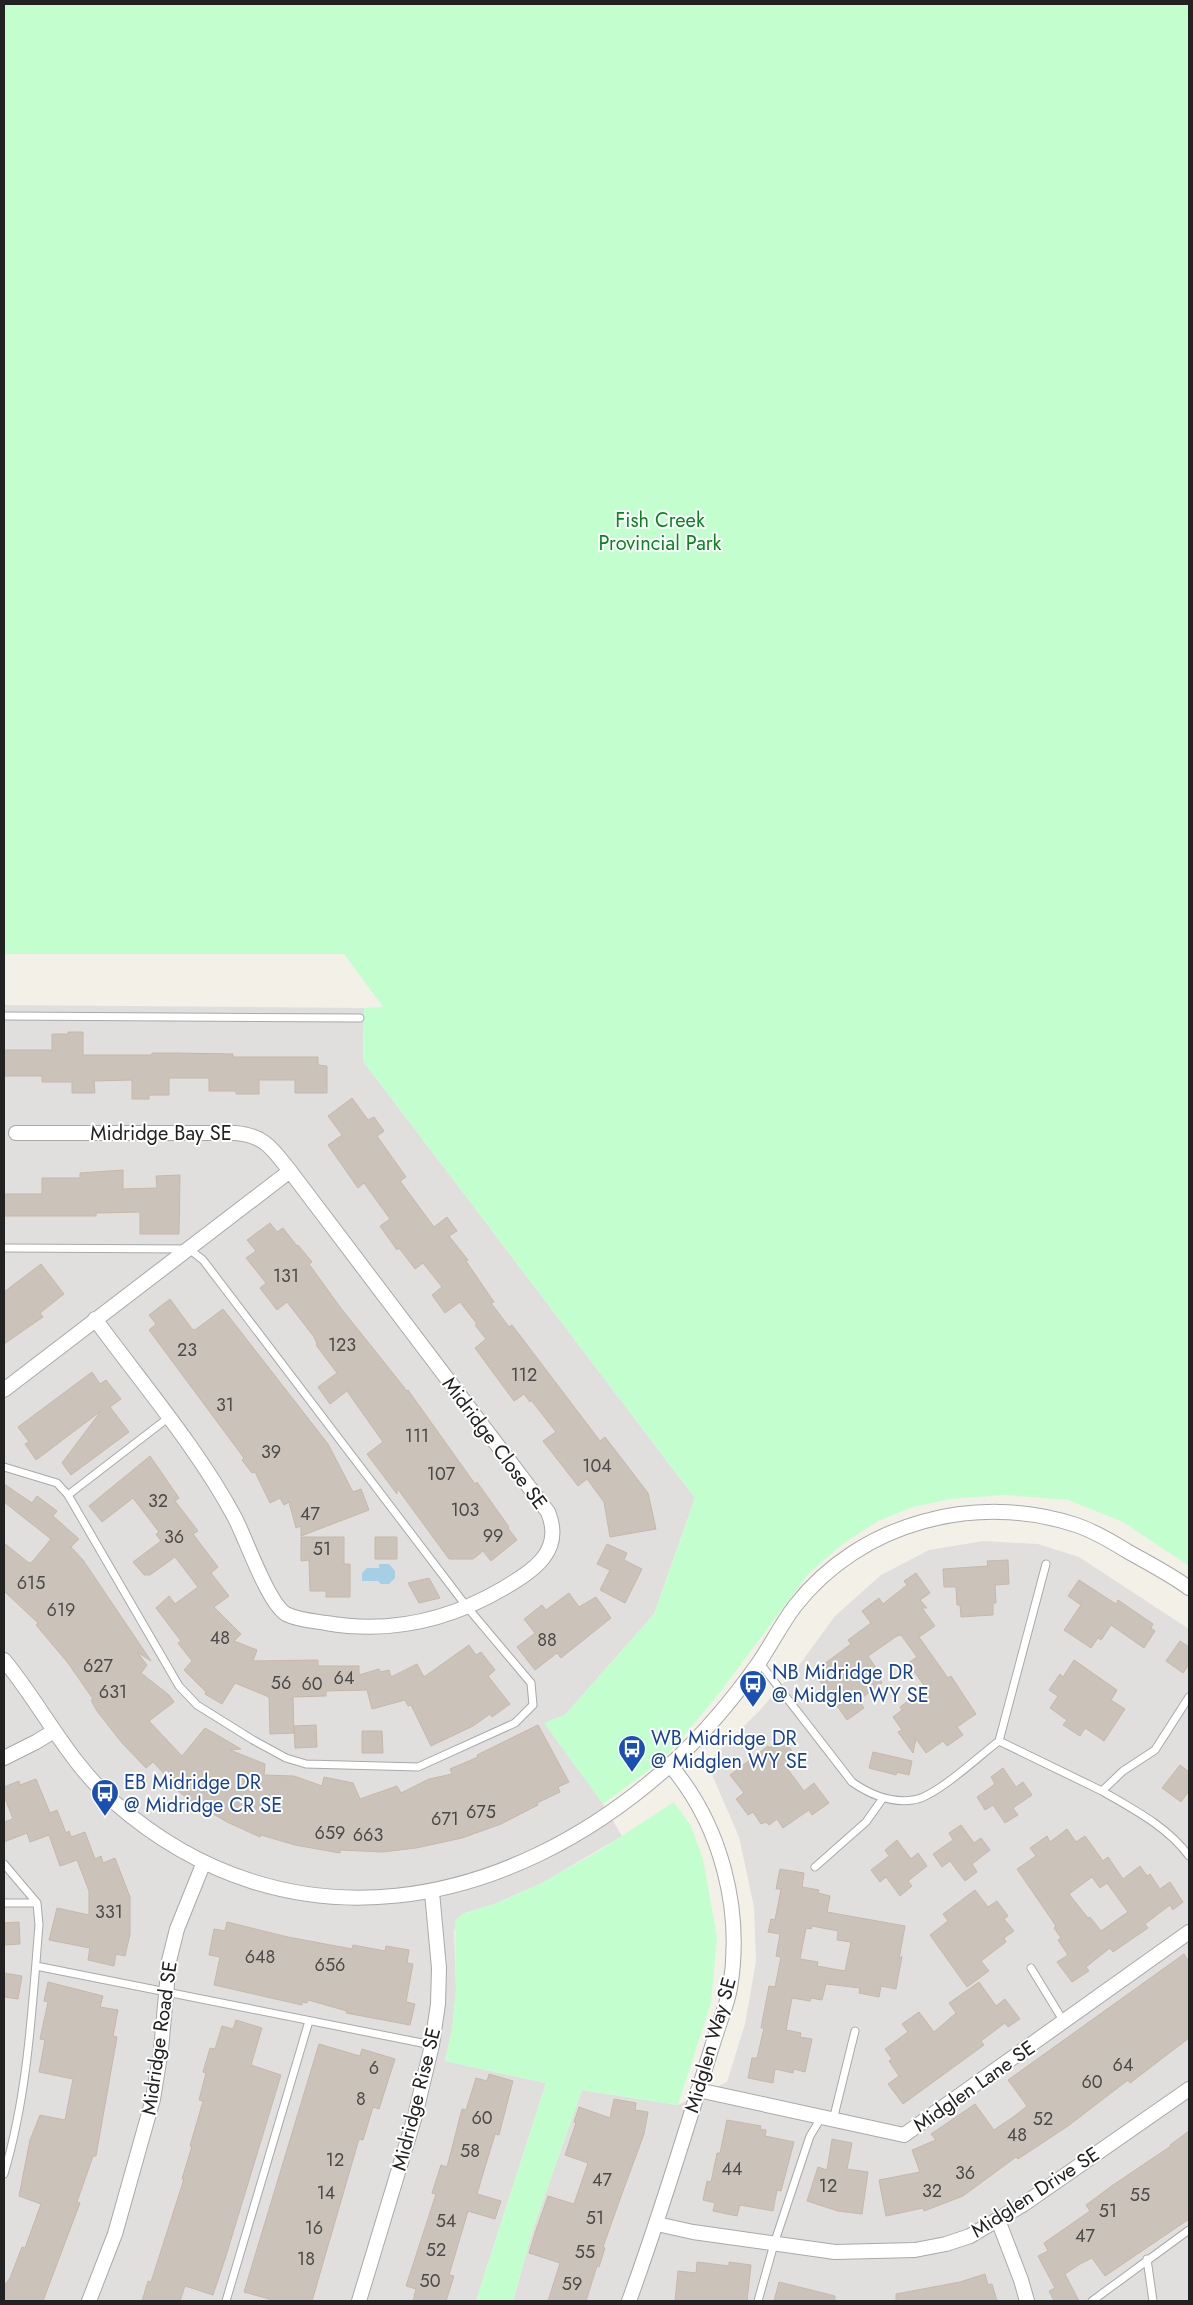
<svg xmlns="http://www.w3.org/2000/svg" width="1193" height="2305" font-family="Jost,sans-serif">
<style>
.residential{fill:#e0dfde}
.park{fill:#c3ffce}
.water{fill:#a4cfe4}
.building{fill:#cbc3ba;stroke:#c6b8a8;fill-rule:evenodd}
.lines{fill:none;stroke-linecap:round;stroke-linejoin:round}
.lane-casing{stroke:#a9a9a9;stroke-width:9}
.street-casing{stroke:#a9a9a9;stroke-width:16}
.lane{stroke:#fff;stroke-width:7}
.street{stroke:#fff;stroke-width:14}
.labels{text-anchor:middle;stroke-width:4;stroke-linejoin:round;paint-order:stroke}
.number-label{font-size:18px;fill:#4c4a48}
.park-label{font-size:20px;fill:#02881b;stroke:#fff}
.street-label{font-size:20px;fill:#222;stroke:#fff}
.transit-label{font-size:20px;fill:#164399;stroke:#fff;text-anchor:start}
</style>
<rect width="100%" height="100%" fill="#f3f0e8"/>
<path class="residential" d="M4,1005l360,3 -1,53 332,437 -41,116 -89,101 -20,8 58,81 19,32 -80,47 -45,20 -35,11 -8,17 2,59 -4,40 -7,31 101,22 -70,218h-472z
M984,1541l54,3 41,13 110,72v672h-676l20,-72 49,-139 96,15 49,-23 18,-58 11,-63 -2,-54 -15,-70 -32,-74 54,-54 39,-45 35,-48 46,-41 48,-25z"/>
<path class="park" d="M4,4h1185v1562l-66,-44 -55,-22 -64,-5 -54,4 -37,8 -35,14 -34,22 -35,30 -88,118 -34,41 -26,29 -58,43 -59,-81 21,-8 89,-101 41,-116 -332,-437 1,-53 19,-1 -39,-53h-340z
M674,1802l17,24 12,33 14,78 -6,66 -33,102 -96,-15 -49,139 -20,72h-37l70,-218 -101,-22 7,-31 4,-40 -1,-70 7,-6 35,-11 45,-20 55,-31z"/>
<path class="water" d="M379,1564h10l6,7v7l-6,6h-8l-3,-3h-16v-8l5,-5h12z"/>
<path class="building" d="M68,1032h15v23h69v-2h22l59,1v3h85v8l9,1v27h-32v-13h-36v14h-23v-3h-27v-13h-40v17h-20v4h-17v-19l-38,1 1,12h-23v-11h-30v-6h-38v-26h48v-16h16z
M352,1098l16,22 6,-3 10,14 -7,5 29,41 -6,4 34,46 13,-10 10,14 -8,5 19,24 -2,1 28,41 -3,1 18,24 3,-2 88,116 5,-4 43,56 8,36 -46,8 -6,-35 -17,-23 -9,7 -35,-45 13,-9 -25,-32 -1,2 -6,-8 -10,7 -39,-53 11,-9 -11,-14 2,-1 -17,-22 -15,11 -13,-18 10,-8 -19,-24 -8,6 -16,-21 -2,2 -17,-24 10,-7 -26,-36 -6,5 -30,-43 14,-10 -14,-19z
M123,1170v19l34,-1 -1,-12 24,-1 -1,59h-39v-22l-44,1v3h-92v-22h38v-16h38v-5z
M270,1223l7,9 6,-4 14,18 1,-1 14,17 -3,2 31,43 67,84 1,-1 67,94 2,-2 32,45 -1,1 9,12 -26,21 -8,-10 -10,8h-24l-52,-71v6l-30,-40 16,-12 -36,-51 -17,13 -12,-17 19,-14 -21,-28 1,-1 -3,-7 -27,-35 -10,8 -17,-22 6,-5 -20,-25 10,-7 -9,-11z
M41,1264l23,30 -24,19 3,4 -39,27v-52z
M170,1299l22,30 3,1 28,-21 105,135 25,48 8,-3 8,21 -68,26v-10l-5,2 -7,-26 -5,3 -4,-7 -10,5 -15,-31 -3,1 -10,-13 2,-2 -95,-128 7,-6 -7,-9z
M92,1372l8,12 6,-4 15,19 -11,8 19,25 -58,43 -9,-12 39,-52 -65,49 -11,-16 4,-2 -11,-15z
M150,1456l29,42 -4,3 23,30 -5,3 25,33 -7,6 18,23 -15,11 27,27 -7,7 23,9 -4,11 65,-1v6h41v9l20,-6 1,3 9,-2 2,7 26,-13 7,13 45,-32 7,10 5,-3 14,18 -7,6 22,28 -18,13 -2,-3 -17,12 -42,20 -20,-41 -3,1 -3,-6 -33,9 -5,-19 -41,1v5l-33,1 1,36 -24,1 -1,-37 -34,-14 -13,21 -17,-10 1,-2 -22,-22 8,-9 -14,-18 3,-2 -25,-33 13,-12 6,8 23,-17 -23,-30 -25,18h-6l-11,-13 28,-21 -5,-7 3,-2 -26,-34 -31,24 -13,-16z
M4,1484l28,19 5,-7 20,15 -4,5 26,23 -8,8 12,13 68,101 -14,-9 10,13 -6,8 28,22 5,7 -25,19 33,35 23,-28 36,21 -11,1 35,14 -1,11 30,1 28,10 2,-9 29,6 7,16 37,-13 4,7 28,-14 23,-5 -2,-5 28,-12 -1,-2 61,-30 31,57 -11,5 2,5 -23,11 1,2 -37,19 -39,14 -46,10 -34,4 -42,-2v3l-45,-8 -34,-10 -1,2 -33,-15 -38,-22 -20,-17 2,-2 -18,-19 -7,6 -24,-25 -25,-32 -6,-11 2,-1 -25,-36 -32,-38 2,-2 -34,-32v-48l25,20 3,-1 19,-23 -47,-37z
M301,1537h43v27h6v33h-24v-6h-16l-1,-31 -8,1z
M375,1537h22v22h-22z
M607,1544l20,9 -3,7 18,9 -17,34 -25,-13 10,-20 -13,-6z
M1008,1560l1,24 -14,1 1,18h-3v12l-32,2 -1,-12h-3l-1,-18h-12l-1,-18 45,-3 -1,-5z
M916,1573l14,20 -10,7 7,8h-5l13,18 -16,11 29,41 3,-2 25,38 -19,13 6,8 -16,11 -4,-5 -17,12 -10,-14 -3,14 -15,-21 4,-2 -9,-13 9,-7 -2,-3 26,-19 -18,-25 9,-6 -16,-22 -4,1 -29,20 10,15 -2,2 6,10 -23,17 5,8 -17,12 -30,-43 2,-1 -4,-5 36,-27 -3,-4 23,-17 -9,-12 17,-13 4,6 24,-19 -3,-4z
M429,1578l11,20 -21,5 -11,-20z
M1079,1580l37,24 2,-4 35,24 -2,4 4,3 -11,17 -33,-23 -10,15 -3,-2 -7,10 -27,-18 17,-25 -13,-9z
M569,1593l10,14 17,-10 15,21 -50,40 -4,-5 -22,17 -18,-23 18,-14 -11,-14 18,-14 4,5z
M1180,1641l9,6v17l-6,9 -17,-12z
M1074,1660l43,30 -6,10 14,9 -21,32 -19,-13 -5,8 -17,-11 4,-5 -17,-12 8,-12 -9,-6 11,-16 3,3z
M316,1725l1,22 -22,1 -1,-22z
M362,1731h20l1,22h-21z
M783,1739l15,20 -12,8 18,24 10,-8 15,20 -17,12 -3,-5 -26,18 -6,-9 -8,6 -3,-3 -5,2 -8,-12 -5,3 -12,-16 8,-6 -14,-18 38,-29 1,2z
M873,1752l39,9 -3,14 -12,-3 -1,3 -27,-7z
M1180,1765l9,7v19l-8,11 -19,-14z
M1003,1768l13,19 7,-5 9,13 -19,13 5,7 -13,8 -12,-18 -8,5 -8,-13 18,-13 -4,-7z
M36,1779l14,34 7,-3 9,23 3,-2 2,6 14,-5 10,27 6,-3 2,7 12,-5 15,39v37l-5,22 -9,-2 -2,12 -26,-6 2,-12 -41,-8 8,-32 32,7v-24l-12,-31 -17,6 -11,-31 -19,7 -3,-9 -23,9v-20l9,-3 -9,-23v-9l15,-6 1,4z
M961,1825l13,18 7,-5 9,12 -18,14 5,8 -12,9 -15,-20 -8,6 -9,-13 20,-14 -4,-7z
M1067,1829l9,13 9,-6 18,25 5,-4 15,22 17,-13 7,10 3,-2 10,15 10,-7 13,20 -10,8 -3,-5 -25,19 3,4 -35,24 -3,-4 -24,19 3,4 -17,11 -15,-20 11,-7 -10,-15 3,-2 -7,-10 2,-2 -39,-57 19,-13 -6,-8 17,-12 3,6zM1092,1877l8,11 7,-5 21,29 -27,19 -11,-14 -2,1 -19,-24z
M897,1840l14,19 7,-6 9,13 -19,15 4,5 -12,10 -14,-19 -6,5 -9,-12 18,-14 -4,-6z
M780,1869l24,4 -2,14 17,3 -1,3 12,3 -3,16 78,14 -6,33 3,-3 -6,33 -15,-3 -2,11 -20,-4 1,-5 -34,-4 -4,16 -11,-2 -1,3 -18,-3 -6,32 15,3 -1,4 12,2 -7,33 -11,-3 -1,4 -18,-4 -2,14 -25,-5 4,-20h5l7,-30h-3l8,-42 6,1 6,-30 -5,-1 4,-22 -12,-2 3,-13 4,1 6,-31h-5zM812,1926l26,5 -1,9 14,2 -6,29 -28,-5 1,-4 -18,-3 6,-31 5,1z
M975,1890l13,17 9,-6 11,15 -4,3 10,12 -10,7 2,4 -25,19 8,10 -22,16 -37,-52 18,-14 -5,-7z
M19,1922l1,22 -16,1v-22z
M227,1922l61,15 64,12 1,-4 32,6 1,-5 23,4 -2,13 6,1 -7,38 9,2 -5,21 -64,-12 1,-2 -39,-11 -1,3 -5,-1v3l-88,-20 6,-28 -11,-2 5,-26 11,2z
M1184,1954l5,8v76l-59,45 -2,-3 -60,46 -50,33 -2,-2 -53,39 -39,15 -1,-3 -37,8 -7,-36 41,-8 -8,-22 24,-10 -5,-6 44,-30 19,26 22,-15 11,-9 -19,-26z
M4,1973l18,3 -4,23 -14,-2z
M48,1982l55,14 -3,11 18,3 -5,26 4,1 -21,119h-3l-16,46 3,1 -37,98h-39v-15l6,-8 12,-31 3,1 16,-44 -22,-8 11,-56 10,-25 25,5 8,-41 -34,-7 6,-32 -5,-1 8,-37 -4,-1z
M979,1982l17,24 9,-7 15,20 -12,8 -3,-4 -24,18 3,4 -81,59 -15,-20 11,-8 -10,-15 3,-2 -7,-10 23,-17 -6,-8 17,-12 15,20 22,-19 -7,-10z
M236,2020l26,8 -11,37 30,10 -56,184 -12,36 -28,-9 -5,15h-38l6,-20 3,1 33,-103h-2l10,-33h-2l13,-45 -4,-1 7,-27 -3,-1 7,-24 5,1 7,-23 11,3z
M319,2044l41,12 2,-7 33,10 -16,50 -6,-2 -10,33 -4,-1 -47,162h-36l-32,-9z
M489,2074l24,7 -14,54 -4,-1 -18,60 24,7 -6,18 -27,-8 -19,64 5,1 -8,25h-33l3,-12 -10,-3 30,-92 -4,-1 9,-28 6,2 15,-58 4,1 10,-32 11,3z
M614,2099l22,4 -1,7 13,2 -4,22 -24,65 -17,48 2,1 -6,19 -2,-1 -11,35h-38l12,-38 -31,-10 7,-23 12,-34 26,8 14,-41 -23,-8 11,-32 -2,-1 5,-15 31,11z
M727,2120l34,6 -1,3 6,1 -1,6 29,6 -13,49 -4,-1 -4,21 -33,-6 -3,11 -24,-5 2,-8 -12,-3 4,-19 4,1 6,-29h3z
M1189,2131v88l-84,57 -13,-18 -12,6 -15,10 14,27h-25l-5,-10 6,-3 -17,-32 10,-5 -4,-8 46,-32 -4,-6 27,-20 58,-39 -1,-1z
M832,2139l20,4 -5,26 21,3 -6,42 -24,-3 -31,-10 11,-34 9,3z
M697,2262l32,4v-4l22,3 -4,36h-72l3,-30 18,2z
M985,2274l3,11 4,-1 5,17h-101v-7l64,-12z
M779,2282l56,14v5h-61z"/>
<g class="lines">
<defs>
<path id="lane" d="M4,1016l356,2
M4,1248l185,1 14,11 264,347 64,76 2,22 -18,18 -97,44 -112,-3 -20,-6 -33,-18 -56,-35 -18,-19 -111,-191 -11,-12 -53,-16
M68,1495l100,-77
M759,1662l93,120c17,12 39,21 61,18 22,-2 67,-45 86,-59l103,50 21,-20 32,-21 34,-53
M999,1741l47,-177
M1102,1791c31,18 66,36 87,65
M4,1864l33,39 2,22c-7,84 -11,168 -35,249
M815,1867l51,-45 17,-24
M4,1903h33
M36,1966l396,79
M1031,1968l33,54
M833,2120l22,-89
M1147,2259l6,42
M226,2301l83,-280
M758,2301l16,-57 36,-108 11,-18
M1092,2301l97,-71"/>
<path id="street" d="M16,1133h219c30,2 38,17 55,38l258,341c16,39 -14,58 -44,76 -56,33 -114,46 -178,35 -13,-2 -28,-3 -40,-9 -18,-11 -40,-75 -51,-96 -36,-68 -94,-136 -140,-199
M4,1390l286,-219
M4,1660c38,46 64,102 110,142 175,153 394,109 556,-37 34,-31 64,-67 90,-104 12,-18 22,-38 35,-55 65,-84 182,-114 281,-81 18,6 35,16 51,26 21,12 43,23 62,37
M4,1758l32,-16 18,-11
M698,2090l206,45 285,-203
M998,2220l23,60 6,21
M657,2224l36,8 142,20 80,-2 31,-6 24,-8 54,-32 165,-115
M89,2301l26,-67 38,-135 8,-49 8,-89 8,-32 27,-67
M359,2301l56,-185 17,-71 6,-41 1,-36 -7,-76
M629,2301c23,-63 43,-126 63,-190 9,-28 17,-56 26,-83 4,-13 10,-27 12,-40 13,-79 -9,-163 -60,-223"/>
</defs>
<use href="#lane" class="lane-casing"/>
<use href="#street" class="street-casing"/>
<use href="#lane" class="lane"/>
<use href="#street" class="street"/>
</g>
<defs>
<symbol id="bus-pin" viewBox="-11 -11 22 30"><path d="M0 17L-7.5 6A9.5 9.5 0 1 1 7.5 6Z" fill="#1a4fb4" stroke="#fff"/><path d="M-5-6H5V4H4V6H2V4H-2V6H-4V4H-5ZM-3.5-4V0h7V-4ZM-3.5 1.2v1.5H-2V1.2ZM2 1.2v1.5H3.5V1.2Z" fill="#fff"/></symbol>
</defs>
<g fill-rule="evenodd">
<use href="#bus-pin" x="737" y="1668" width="32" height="43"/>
<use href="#bus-pin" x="616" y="1733" width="32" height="43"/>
<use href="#bus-pin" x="89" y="1777" width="32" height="43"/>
</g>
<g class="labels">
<g class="number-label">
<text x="286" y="1282">131</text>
<text x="342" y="1351">123</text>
<text x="187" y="1356">23</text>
<text x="524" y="1381">112</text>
<text x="225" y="1411">31</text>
<text x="417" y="1442">111</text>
<text x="271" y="1458">39</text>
<text x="597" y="1472">104</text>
<text x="441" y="1480">107</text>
<text x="158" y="1507">32</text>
<text x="465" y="1516">103</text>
<text x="310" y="1520">47</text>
<text x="493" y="1542">99</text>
<text x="174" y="1543">36</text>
<text x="322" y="1555">51</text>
<text x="31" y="1589">615</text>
<text x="61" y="1616">619</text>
<text x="220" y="1644">48</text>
<text x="547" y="1646">88</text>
<text x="98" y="1672">627</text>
<text x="344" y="1684">64</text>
<text x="281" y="1689">56</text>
<text x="312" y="1690">60</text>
<text x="113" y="1698">631</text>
<text x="481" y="1818">675</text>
<text x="445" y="1825">671</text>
<text x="330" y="1839">659</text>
<text x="368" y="1841">663</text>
<text x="109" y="1918">331</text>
<text x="260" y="1963">648</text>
<text x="330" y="1971">656</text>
<text x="1123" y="2071">64</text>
<text x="374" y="2074">6</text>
<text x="1092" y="2088">60</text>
<text x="361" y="2105">8</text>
<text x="482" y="2124">60</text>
<text x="1043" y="2125">52</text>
<text x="1017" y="2141">48</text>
<text x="470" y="2157">58</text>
<text x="335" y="2166">12</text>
<text x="732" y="2175">44</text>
<text x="965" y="2179">36</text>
<text x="602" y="2186">47</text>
<text x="828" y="2192">12</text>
<text x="932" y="2197">32</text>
<text x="326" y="2199">14</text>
<text x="1140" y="2201">55</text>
<text x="1108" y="2217">51</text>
<text x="595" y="2224">51</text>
<text x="446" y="2227">54</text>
<text x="314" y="2234">16</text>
<text x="1085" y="2242">47</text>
<text x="436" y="2256">52</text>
<text x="585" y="2258">55</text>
<text x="306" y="2265">18</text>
<text x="430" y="2287">50</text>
<text x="572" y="2290">59</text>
</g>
<g class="park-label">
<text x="660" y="527">Fish Creek<tspan x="660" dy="23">Provincial Park</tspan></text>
</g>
<g class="street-label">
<text x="161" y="1140">Midridge Bay SE</text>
<text transform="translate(495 1443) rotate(53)" y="7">Midridge Close SE</text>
<text transform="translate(159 2038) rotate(-82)" y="7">Midridge Road SE</text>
<text transform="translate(710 2045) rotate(-74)" y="7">Midglen Way SE</text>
<text transform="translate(974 2086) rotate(-35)" y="7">Midglen Lane SE</text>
<text transform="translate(416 2099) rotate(-76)" y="7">Midridge Rise SE</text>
<text transform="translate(1035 2192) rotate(-33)" y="7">Midglen Drive SE</text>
</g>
<g class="transit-label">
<text x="772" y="1679">NB Midridge DR<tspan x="772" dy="23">@ Midglen WY SE</tspan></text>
<text x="651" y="1745">WB Midridge DR<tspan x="651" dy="23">@ Midglen WY SE</tspan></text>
<text x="124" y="1789">EB Midridge DR<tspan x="124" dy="23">@ Midridge CR SE</tspan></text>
</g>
</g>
<rect width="1193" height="2305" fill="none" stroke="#222222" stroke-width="10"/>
</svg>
